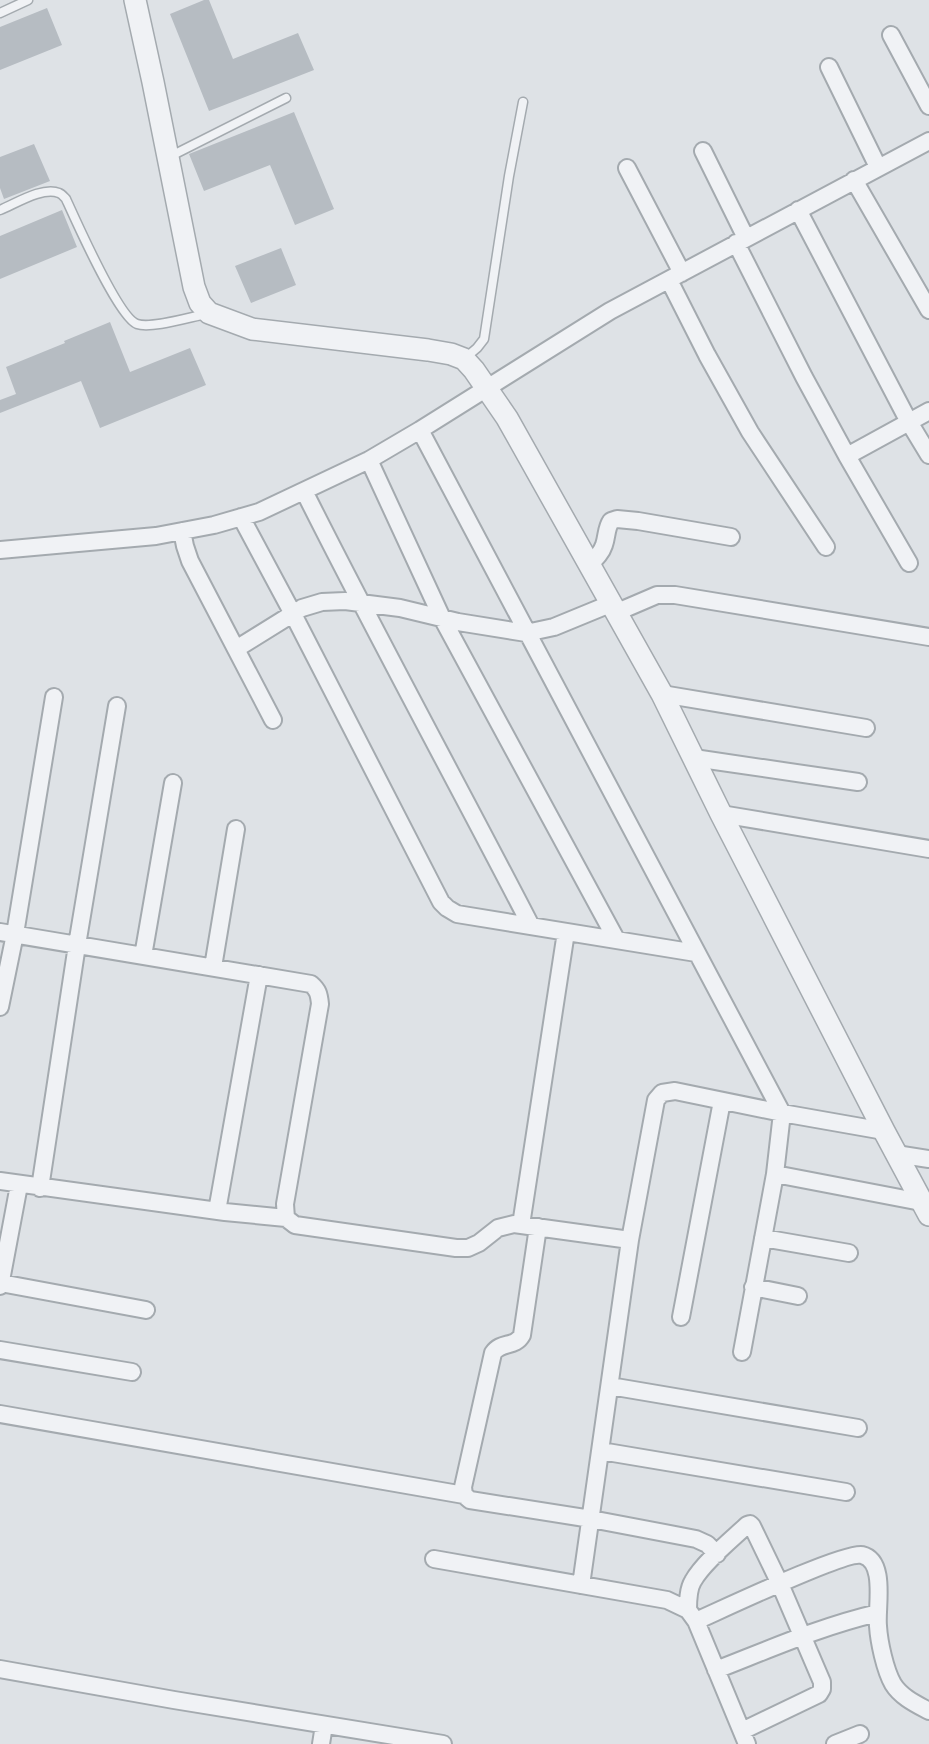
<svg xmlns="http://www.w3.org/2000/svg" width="929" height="1744" font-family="Signika,sans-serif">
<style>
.building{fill:#b6bcc2}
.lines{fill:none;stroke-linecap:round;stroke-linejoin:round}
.service-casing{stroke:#a4aaaf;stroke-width:11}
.minor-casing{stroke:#a4aaaf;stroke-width:20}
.tertiary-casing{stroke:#a4aaaf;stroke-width:24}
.service{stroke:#f0f2f5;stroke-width:8}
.minor{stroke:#f0f2f5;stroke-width:16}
.tertiary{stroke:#f0f2f5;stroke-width:21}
</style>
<rect width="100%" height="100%" fill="#dee2e6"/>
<path class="building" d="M204,0h5l24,59 65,-26 16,37 -105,41 -39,-97z
M47,8l15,37 -62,25v-43z
M294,112l40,97 -39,16 -25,-60 -66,26 -15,-37z
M34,144l16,37 -46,18 -4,-11v-31z
M62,210l15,37 -77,32v-43z
M281,248l15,37 -45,18 -16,-37z
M110,322l20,50 60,-24 16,37 -106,43 -19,-47 -81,32v-13l16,-6 -10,-27 59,-24 -1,-2z"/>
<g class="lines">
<defs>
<path id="service" d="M0,13l28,-13
M169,157l117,-59
M0,210c15,-6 43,-24 59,-17 3,1 5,4 7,6 10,22 53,119 71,125 14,5 53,-7 69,-10
M464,359l13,-11 7,-9 25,-163 14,-74"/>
<path id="minor" d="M891,35l38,71
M829,67l49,100
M703,151l43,87
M627,168l55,105
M854,180l75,130
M798,210l111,212 20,33
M736,243l68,134 43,79 62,107
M669,280l38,75 43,77 76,115
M420,430l362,683 -7,61 -33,178
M847,456l82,-45
M369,460l73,158 174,321
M304,491c73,146 152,290 227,435
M241,517l52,97 148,288 6,6 10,6 239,39
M182,531l3,15 5,15 83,159
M0,550l156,-14 58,-11 45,-13 110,-52 51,-30 190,-119 319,-170
M589,565c6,-6 12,-11 15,-20 3,-8 2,-17 7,-24l6,-2 21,2 93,16
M615,613l42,-18h18l254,42
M236,649l66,-41 20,-6 23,-1 55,7 58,14 68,11 28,-6 56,-23
M662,694l204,34
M694,758l164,24
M721,814l208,35
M0,932l311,52c7,6 8,10 9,20l-35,200 1,14 9,7 161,23h12l11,-5 19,-15 16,-4 116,16
M143,956l30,-173
M213,967l23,-138
M0,1007l15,-73 39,-237
M896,1154l33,5
M775,1174l146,28
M0,1181l225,31 61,6
M40,1188l37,-243 40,-239
M217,1211l42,-236
M521,1225l45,-293
M538,1227l-16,108c-7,13 -21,6 -29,18l-30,134 1,8 6,5 121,19 105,20 11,5 10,10
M763,1238l86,15
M1,1283l145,27
M0,1286l19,-101
M753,1287l45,9
M681,1317l41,-216
M0,1350l132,22
M610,1386l248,42
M0,1414l464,81
M601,1451l245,41
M434,1559l233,41 21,10 8,11 51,123
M581,1585l49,-345 26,-140 6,-7 13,-2 107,22 102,18
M688,1610c0,-9 0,-21 5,-29 10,-18 38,-41 54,-56l3,-1 2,2 28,58 42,98v7l-3,5 -77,37
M696,1621c25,-11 149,-70 166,-66 25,6 14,53 16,71 1,16 7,44 15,58 8,13 23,20 36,27
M0,1669l174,31 269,44
M716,1670c54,-21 106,-44 162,-57
M321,1744l3,-19
M835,1744l25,-10"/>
<path id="tertiary" d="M135,0l18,82 41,205 6,16 9,10 43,16 176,21 23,4 13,5 10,11 33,48 155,276 59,120 163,317 45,84"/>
</defs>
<use href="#service" class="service-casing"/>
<use href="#minor" class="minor-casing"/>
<use href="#tertiary" class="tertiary-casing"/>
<use href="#service" class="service"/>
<use href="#minor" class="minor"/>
<use href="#tertiary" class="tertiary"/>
</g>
</svg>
